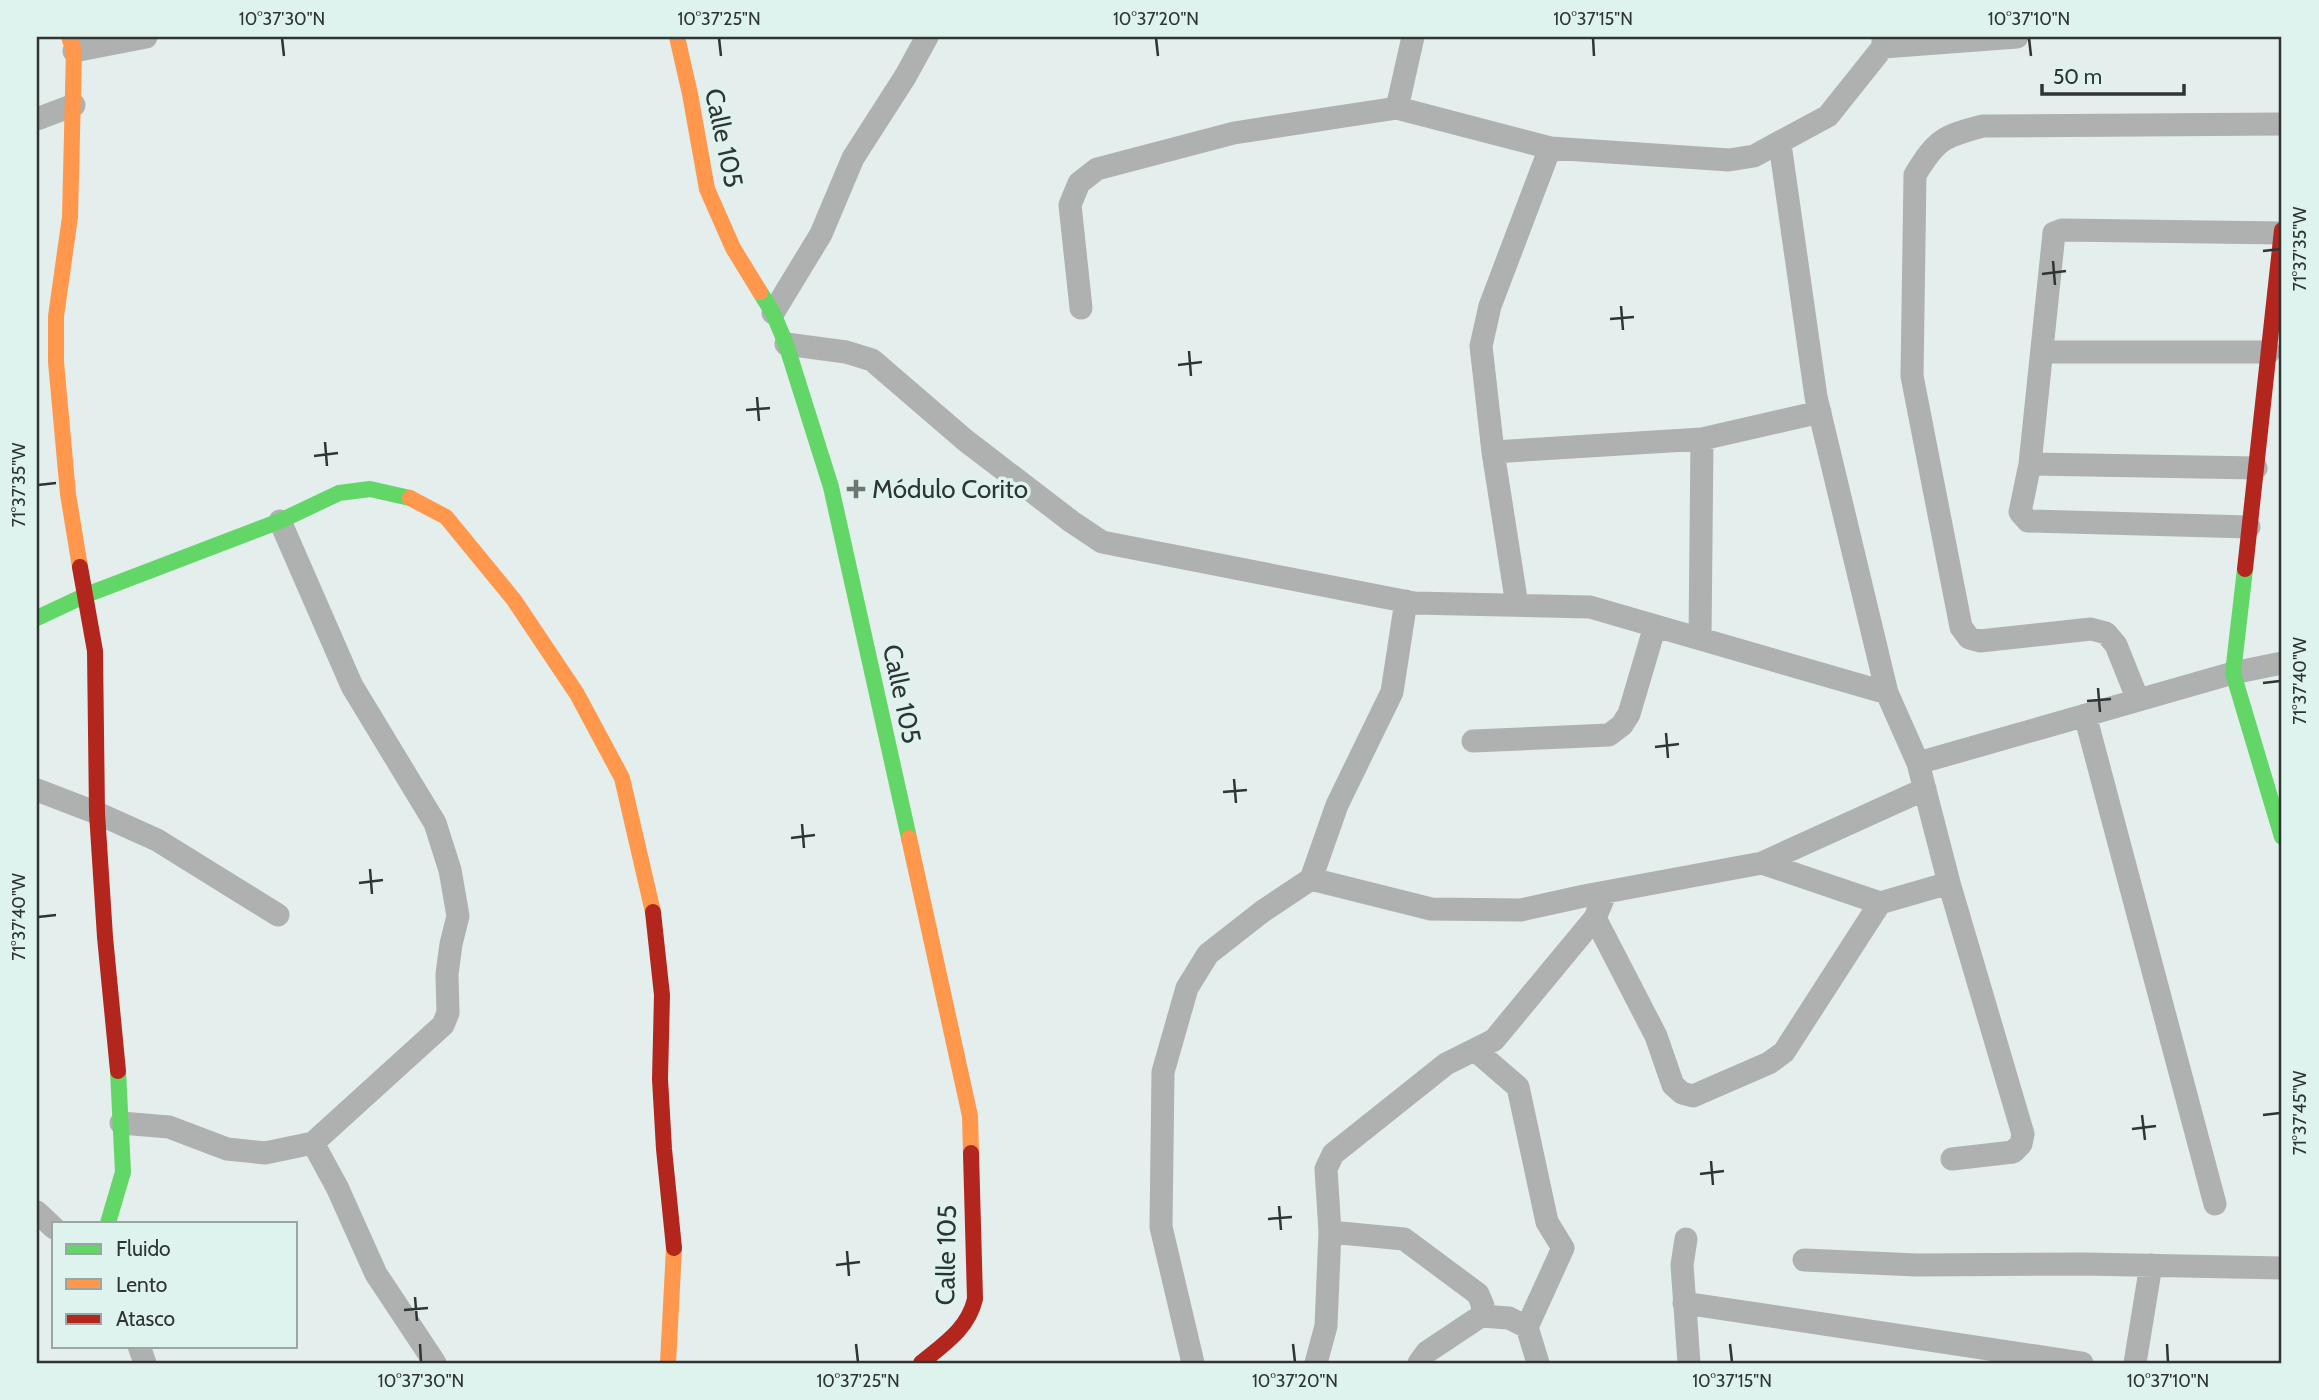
<svg xmlns="http://www.w3.org/2000/svg" width="2319" height="1400" font-family="Cabin,sans-serif">
<style>
.lines{fill:none;stroke-linecap:round;stroke-linejoin:round}
.street{stroke:#afb0b0;stroke-width:23}
.fast{stroke:#63d668;stroke-width:16}
.slow{stroke:#ff974d;stroke-width:16}
.jam{stroke:#b3261e;stroke-width:16}
.ticks{fill:none;stroke:#2e3533;stroke-width:2.5}
.poi-dot{fill:#6e7674;stroke:#dff3ee;stroke-width:2.5}
.labels{text-anchor:middle;stroke-width:7;stroke-linejoin:round;paint-order:stroke}
.street-label{font-size:26px;fill:#2e3533;stroke:#dff3ee}
.poi-label{font-size:26px;fill:#2e3533;stroke:#dff3ee;text-anchor:start}
.neatline{fill:none;stroke:#2e3533;stroke-width:2.5}
.ticks-label{font-size:18px;text-anchor:middle;fill:#2e3533}
</style>
<rect width="100%" height="100%" fill="#e4eeec"/>
<g class="lines">
<path class="street" d="M1883,47l134,-10
M74,51l72,-14
M1397,108l16,-71
M37,119l37,-14
M1780,144l36,253 71,296 31,70 31,120 74,251 -2,10 -8,8 -61,7
M1081,308l-11,-103 9,-22 18,-14 137,-36 163,-25 153,40 179,12 25,-4 74,-40 55,-69v-10
M773,313l48,-79 32,-76 52,-81 22,-40
M786,344l60,8 26,8 93,80 107,82 30,20 312,61 176,4 297,86
M2042,352h227
M1493,452l209,-13 118,-27
M2030,464l226,4
M2249,527l-221,-6 -8,-9 10,-48 24,-231 8,-3 220,3
M1517,605l-24,-153 -12,-106 9,-40 60,-158
M1700,639l2,-200
M2138,700l-22,-55 -10,-12 -15,-4 -111,12 -11,-3 -8,-11 -49,-251 3,-201c21,-35 28,-39 68,-49l299,-2
M2085,715l130,489
M1473,741l136,-6 13,-10 7,-11 26,-88
M1918,763l315,-90 49,-10
M37,790l60,23 60,27 121,75
M1762,863l118,40
M1311,879l120,30 90,1 63,-14 178,-33 163,-74
M1595,918l61,118 17,49 9,8 11,3 76,-33 15,-11 96,-149 69,-20
M1475,1050l43,37 29,135 16,26 -36,79 11,36
M121,1123l48,4 58,22 38,4 48,-10 130,-118 5,-12 -1,-39 4,-30 7,-28 -8,-46 -15,-47 -83,-137 -72,-165
M313,1143l24,44 39,87 59,89
M37,1212l17,16
M1330,1232l74,7 74,55 5,12 -2,10 -54,36 -8,11
M1686,1239l-4,26 7,98
M1804,1260l112,5 168,-1 198,4
M1684,1303l398,60
M1481,1316l28,2 18,9
M139,1346l6,17
M1193,1363l-32,-136 2,-155 24,-84 21,-34 55,-43 48,-32 26,-74 55,-113 14,-91
M1316,1363l10,-37 4,-94 -4,-63 7,-15 113,-90 48,-24 101,-122 11,-26
M2135,1363l16,-98"/>
<path class="fast" d="M760,292l13,21 13,31 45,143 78,351
M2245,569l-12,104 49,164
M37,618l49,-23 194,-74 59,-28 31,-4 40,9
M108,1223l15,-51 -5,-101"/>
<path class="slow" d="M69,37l5,14 -4,166 -14,99v46l12,132 12,73
M677,37l13,57 17,95 26,59 27,44
M410,498l36,19 68,83 63,94 45,84 31,134
M909,838l61,278 1,37
M668,1363l6,-115"/>
<path class="jam" d="M80,567l15,84 2,162 8,124 13,134
M2245,569l37,-339
M653,912l9,83 -2,84 4,70 10,99
M921,1363c23,-19 47,-34 54,-64l-4,-146"/>
</g>
<path class="ticks" d="M282,38l2,18M719,38l2,18M1156,38l2,18M1593,38l1,18M2029,38l2,18M2263,251l17,-2M2053,261l2,24M2042,274l24,-3M1621,306l2,24M1610,319l24,-2M1189,351l2,25M1178,365l24,-3M757,397l2,24M746,410l24,-2M325,442l2,24M314,456l24,-3M38,485l18,-2M2263,683l17,-2M2098,688l2,24M2087,701l24,-2M1666,733l2,25M1655,747l24,-3M1234,779l2,24M1223,792l24,-2M802,824l2,24M791,838l24,-3M370,869l2,25M359,883l24,-3M38,917l18,-2M2142,1115l3,25M2263,1115l17,-2M2132,1129l24,-3M1711,1161l2,24M1700,1174l24,-3M1279,1206l2,24M1268,1219l24,-2M847,1251l2,25M836,1265l24,-3M415,1297l2,24M404,1310l24,-2M420,1344l1,18M856,1344l2,18M1293,1344l2,18M1730,1344l2,18M2167,1344l1,18"/>
<path class="poi-dot" d="M852.5 478.5h7v7h7v7h-7v7h-7v-7h-7v-7h7z"/>
<g class="labels">
<g class="street-label">
<text transform="translate(724 138) rotate(78)" y="9">Calle 105</text>
<text transform="translate(902 694) rotate(78)" y="9">Calle 105</text>
<text transform="translate(946 1255) rotate(-89)" y="9">Calle 105</text>
</g>
<g class="poi-label">
<text x="872" y="498">Módulo Corito</text>
</g>
</g>
<rect width="2319" height="1400" fill="none" stroke="#dff3ee" stroke-width="77"/>
<rect x="52" y="1222" width="245" height="126" fill="#dff3ee" stroke="#98a7a3" stroke-width="2"/>
<rect x="66" y="1244" width="35" height="10" fill="#63d668" stroke="#98a7a3" stroke-width="2"/>
<text x="116" y="1256" font-size="21" fill="#2e3533">Fluido</text>
<rect x="66" y="1279" width="35" height="10" fill="#ff974d" stroke="#98a7a3" stroke-width="2"/>
<text x="116" y="1292" font-size="21" fill="#2e3533">Lento</text>
<rect x="66" y="1314" width="35" height="10" fill="#b3261e" stroke="#98a7a3" stroke-width="2"/>
<text x="116" y="1326" font-size="21" fill="#2e3533">Atasco</text>
<path d="M2042 84v10h142v-10" fill="none" stroke="#2e3533" stroke-width="3.5"/>
<text x="2053" y="84" font-size="21" fill="#2e3533" stroke="#dff3ee" stroke-width="5" paint-order="stroke">50 m</text>
<rect x="38" y="38" width="2242" height="1324" class="neatline"/>
<g class="ticks-label">
<text x="282" y="25">10°37'30"N</text>
<text x="719" y="25">10°37'25"N</text>
<text x="1156" y="25">10°37'20"N</text>
<text x="1593" y="25">10°37'15"N</text>
<text x="2029" y="25">10°37'10"N</text>
<text transform="translate(2300 249) rotate(-90)" y="6">71°37'35"W</text>
<text transform="translate(19 485) rotate(-90)" y="6">71°37'35"W</text>
<text transform="translate(2300 681) rotate(-90)" y="6">71°37'40"W</text>
<text transform="translate(19 917) rotate(-90)" y="6">71°37'40"W</text>
<text transform="translate(2300 1113) rotate(-90)" y="6">71°37'45"W</text>
<text x="421" y="1387">10°37'30"N</text>
<text x="858" y="1387">10°37'25"N</text>
<text x="1295" y="1387">10°37'20"N</text>
<text x="1732" y="1387">10°37'15"N</text>
<text x="2168" y="1387">10°37'10"N</text>
</g>
</svg>
